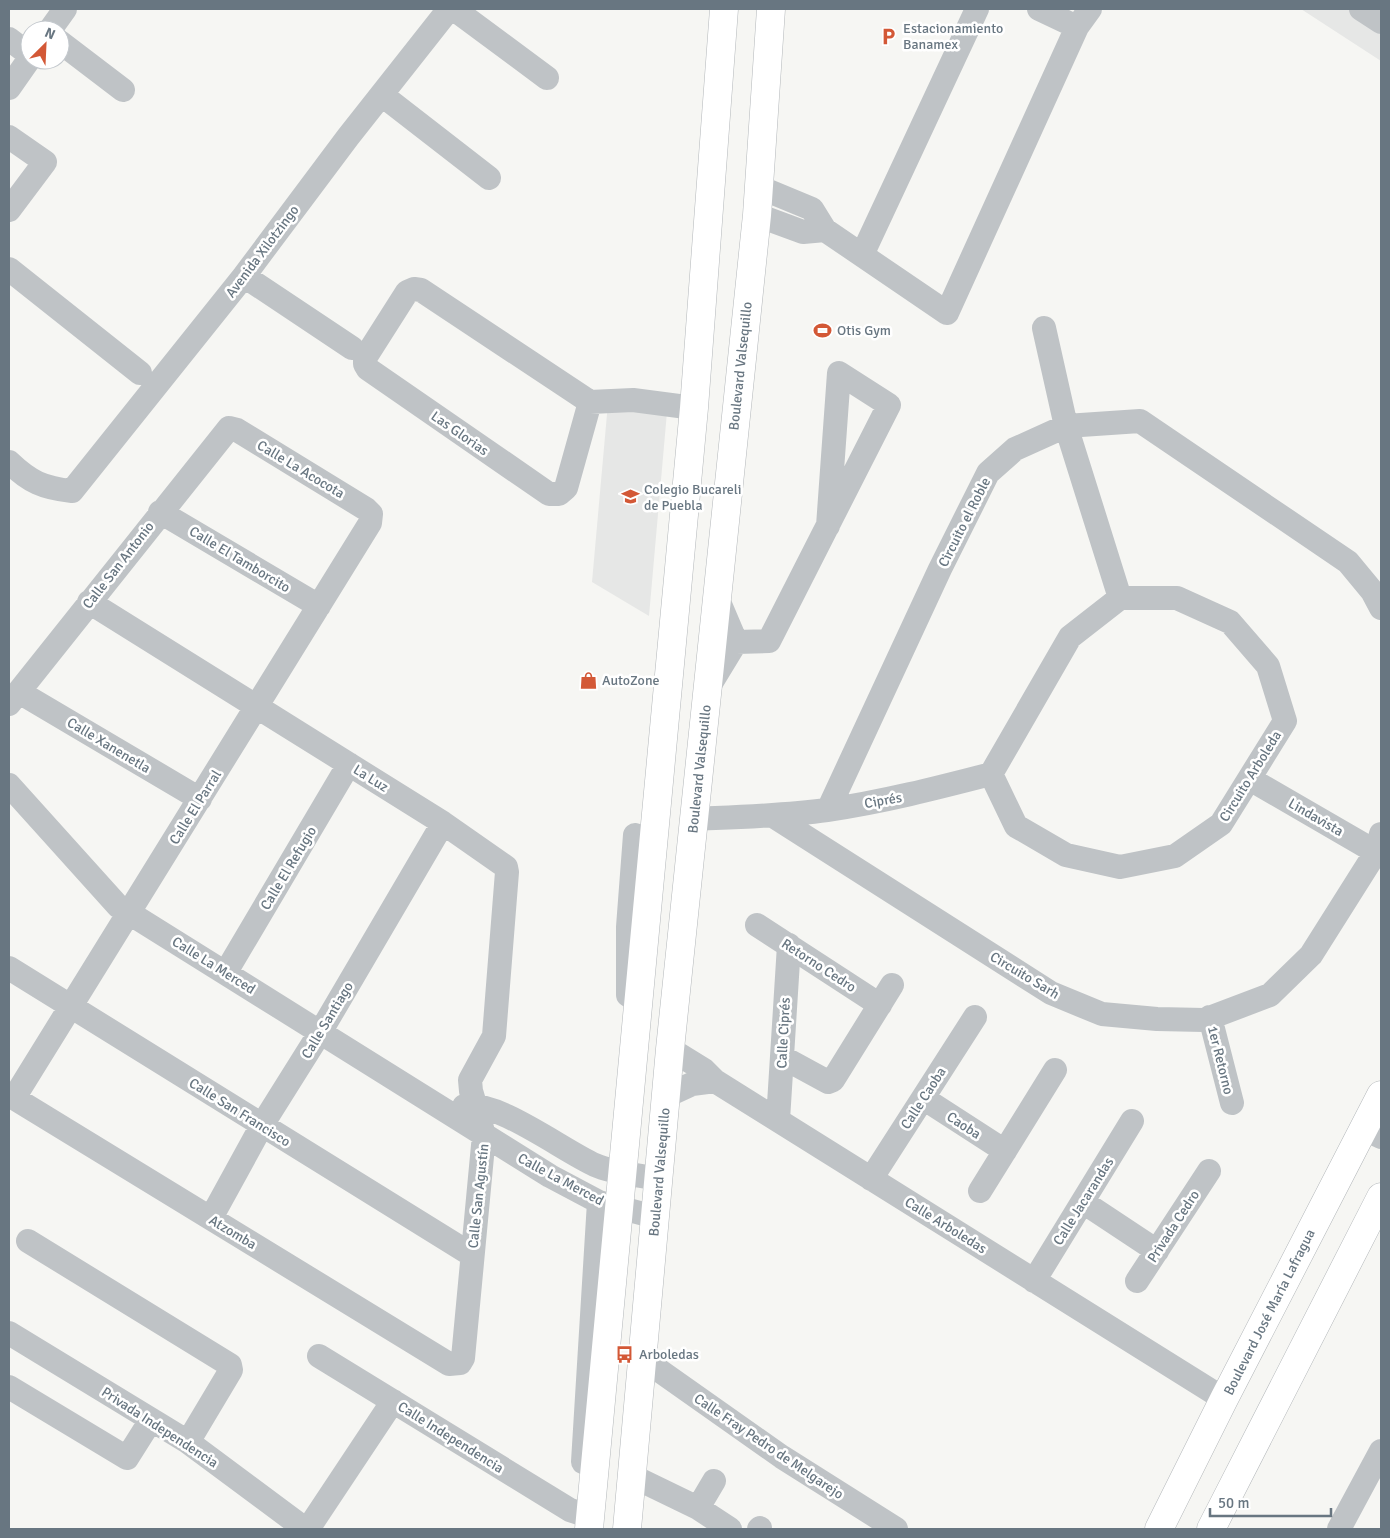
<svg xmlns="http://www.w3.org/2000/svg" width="1390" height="1538" font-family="Signika,sans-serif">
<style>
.built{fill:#e6e7e6}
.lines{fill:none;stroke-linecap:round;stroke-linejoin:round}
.major-casing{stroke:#b3b7ba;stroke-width:29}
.minor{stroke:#bfc3c6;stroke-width:24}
.major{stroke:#fff;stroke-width:28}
.labels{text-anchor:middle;stroke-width:5;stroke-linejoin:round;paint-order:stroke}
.poi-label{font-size:14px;fill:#687681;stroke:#fff;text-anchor:start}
.street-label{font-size:14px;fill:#687681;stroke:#fff}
</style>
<rect width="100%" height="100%" fill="#f6f6f3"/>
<path class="built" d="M1301,9h47l33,22v30z
M608,403l59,9 -18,204 -57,-34z"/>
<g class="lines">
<defs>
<path id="major" d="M589,1529l105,-1121 30,-399
M627,1529l43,-480 87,-834 14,-206
M1159,1529l65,-130 157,-304
M1211,1529l170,-332"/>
</defs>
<use href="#major" class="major-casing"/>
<path class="minor" d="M454,9l93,69
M1039,9l38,18
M1361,9l20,13
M50,30l15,-21
M9,39l21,16
M60,42l63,48
M9,88l21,-30
M382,95l107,83
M9,137l36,25 -36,48
M759,187l53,22 13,21 122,83 130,-286 13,-18
M757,215l46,17 22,-2
M862,255l115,-246
M9,269l131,104
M244,276l108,72
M1044,328l22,98 54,172
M590,402l-24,86 -7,6h-10l-181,-125 -3,-5v-6l42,-66 7,-3 7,1 169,112 43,-2 61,8
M9,462c21,20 34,26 63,29l172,-215 104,-139 101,-128
M160,512l159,94
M1120,598h57l53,24 38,44 17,55 -64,103 -46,32 -55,11 -54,-12 -50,-29 -25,-52 79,-137z
M736,642l33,-1 120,-236 -50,-32 -11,153
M708,688l28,-46 -20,-47
M19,692l181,107
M9,704l220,-276 8,2 129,79 5,5 -1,9 -356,575
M1250,779l131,76
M9,785l109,121 432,270 49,26 56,15
M828,810l112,-241 48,-96 27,-24 51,-23 74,-5 208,141 24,29 9,17
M773,816l278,177 51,21 55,5 47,1 66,-25 41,-40 65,-103 5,-18
M693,819c45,-2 90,-3 134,-9 55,-8 110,-22 164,-36
M757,925l123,80
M9,968l463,287
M226,972l123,-208
M628,995v-68l7,-92
M1210,1017l22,86
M670,1049l34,21 11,11 509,318
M782,1057l46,25 5,-2 59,-95
M9,1095l440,269 11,-1 3,-5 21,-223 -13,-44 -1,-11 24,-44 13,-164 -1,-5 -63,-44 -354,-221
M666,1096l26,-12 23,-3
M923,1098l82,53
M464,1106c33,-6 98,44 131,59 18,8 44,10 64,14
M778,1120l11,-175
M1364,1129l17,8
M871,1179l104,-162
M980,1191l75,-121
M1083,1202l74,49
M211,1218l51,-93 59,-94 122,-208
M28,1241l202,124 1,5 -43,72
M1034,1281l98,-160
M1137,1281l72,-110
M9,1333l179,109 117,87
M319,1356l251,154 21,7
M643,1359l139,98 114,72
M9,1387l118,71 24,-38
M583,1462l16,-260
M632,1476l66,32 32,21
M698,1508l16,-27
M308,1529l85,-128
M759,1529l1,-1
M1339,1529l42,-78"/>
<use href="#major" class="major"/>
</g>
<defs>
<symbol id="parking-bare" viewBox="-9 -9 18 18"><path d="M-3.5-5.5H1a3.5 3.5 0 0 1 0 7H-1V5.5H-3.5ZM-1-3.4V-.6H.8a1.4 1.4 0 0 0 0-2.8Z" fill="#d35836" stroke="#fff" stroke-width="2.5" paint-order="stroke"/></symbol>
<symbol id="stadium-bare" viewBox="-9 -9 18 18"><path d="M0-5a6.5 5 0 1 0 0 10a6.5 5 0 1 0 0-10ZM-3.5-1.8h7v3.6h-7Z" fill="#d35836" stroke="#fff" stroke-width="2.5" paint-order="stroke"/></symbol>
<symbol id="school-bare" viewBox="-9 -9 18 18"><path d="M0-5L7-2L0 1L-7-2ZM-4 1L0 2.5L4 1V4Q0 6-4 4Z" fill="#d35836" stroke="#fff" stroke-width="2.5" paint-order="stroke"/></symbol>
<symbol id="shop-bare" viewBox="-9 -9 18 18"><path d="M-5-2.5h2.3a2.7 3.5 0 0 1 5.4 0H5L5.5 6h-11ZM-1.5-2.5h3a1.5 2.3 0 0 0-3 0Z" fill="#d35836" stroke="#fff" stroke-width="2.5" paint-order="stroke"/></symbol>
<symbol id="bus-bare" viewBox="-9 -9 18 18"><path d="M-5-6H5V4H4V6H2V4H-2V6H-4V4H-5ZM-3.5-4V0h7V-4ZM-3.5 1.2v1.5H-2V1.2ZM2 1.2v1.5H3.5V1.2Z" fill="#d35836" stroke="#fff" stroke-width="2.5" paint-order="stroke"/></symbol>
</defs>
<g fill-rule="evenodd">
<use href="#parking-bare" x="876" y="24" width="25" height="25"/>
<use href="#stadium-bare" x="810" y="318" width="25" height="25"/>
<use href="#school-bare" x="618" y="484" width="25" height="25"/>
<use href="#shop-bare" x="576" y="668" width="25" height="25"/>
<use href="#bus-bare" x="612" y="1342" width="25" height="25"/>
</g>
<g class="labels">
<g class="poi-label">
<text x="903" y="33">Estacionamiento<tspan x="903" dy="16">Banamex</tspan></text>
<text x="837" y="335">Otis Gym</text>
<text x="644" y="494">Colegio Bucareli<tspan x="644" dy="16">de Puebla</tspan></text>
<text x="602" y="685">AutoZone</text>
<text x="639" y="1359">Arboledas</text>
</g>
<g class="street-label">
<text transform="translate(262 251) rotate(-53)" y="5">Avenida Xilotzingo</text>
<text transform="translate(740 366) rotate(-84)" y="5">Boulevard Valsequillo</text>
<text transform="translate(460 433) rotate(35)" y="5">Las Glorias</text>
<text transform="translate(301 469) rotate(31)" y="5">Calle La Acocota</text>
<text transform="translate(964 522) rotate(-63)" y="5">Circuito el Roble</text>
<text transform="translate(240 559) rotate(31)" y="5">Calle El Tamborcito</text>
<text transform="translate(118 565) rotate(-52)" y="5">Calle San Antonio</text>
<text transform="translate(109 745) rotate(31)" y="5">Calle Xanenetla</text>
<text transform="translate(699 769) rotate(-84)" y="5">Boulevard Valsequillo</text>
<text transform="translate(1250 776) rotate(-58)" y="5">Circuito Arboleda</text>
<text transform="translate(371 778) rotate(32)" y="5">La Luz</text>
<text transform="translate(883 800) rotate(-10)" y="5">Ciprés</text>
<text transform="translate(195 807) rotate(-58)" y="5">Calle El Parral</text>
<text transform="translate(1316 817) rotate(30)" y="5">Lindavista</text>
<text transform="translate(288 868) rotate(-59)" y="5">Calle El Refugio</text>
<text transform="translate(214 965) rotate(32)" y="5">Calle La Merced</text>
<text transform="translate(819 965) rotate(33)" y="5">Retorno Cedro</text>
<text transform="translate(1025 975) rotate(31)" y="5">Circuito Sarh</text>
<text transform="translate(327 1020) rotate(-59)" y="5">Calle Santiago</text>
<text transform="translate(783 1033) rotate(-87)" y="5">Calle Ciprés</text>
<text transform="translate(1221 1060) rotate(76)" y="5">1er Retorno</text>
<text transform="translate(923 1098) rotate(-57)" y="5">Calle Caoba</text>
<text transform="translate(240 1112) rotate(32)" y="5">Calle San Francisco</text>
<text transform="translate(964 1125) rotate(33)" y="5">Caoba</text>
<text transform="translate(659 1172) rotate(-85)" y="5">Boulevard Valsequillo</text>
<text transform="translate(561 1179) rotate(28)" y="5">Calle La Merced</text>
<text transform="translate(478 1196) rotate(-84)" y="5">Calle San Agustín</text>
<text transform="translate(1083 1201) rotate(-58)" y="5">Calle Jacarandas</text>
<text transform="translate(946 1225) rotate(32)" y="5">Calle Arboledas</text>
<text transform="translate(1173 1226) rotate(-57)" y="5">Privada Cedro</text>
<text transform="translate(233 1232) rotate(31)" y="5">Atzomba</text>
<text transform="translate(1269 1312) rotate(-63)" y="5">Boulevard José María Lafragua</text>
<text transform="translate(160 1427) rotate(33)" y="5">Privada Independencia</text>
<text transform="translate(451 1437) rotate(32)" y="5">Calle Independencia</text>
<text transform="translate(769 1446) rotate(34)" y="5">Calle Fray Pedro de Melgarejo</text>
</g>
</g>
<rect width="1390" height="1538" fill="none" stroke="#687681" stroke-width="20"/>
<g transform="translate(45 45) rotate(24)"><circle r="24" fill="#ffffff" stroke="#c3c8cd"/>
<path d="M0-4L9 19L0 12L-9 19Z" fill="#d35836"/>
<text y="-8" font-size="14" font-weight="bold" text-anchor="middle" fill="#687681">N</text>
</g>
<path d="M1210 1508v8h121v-8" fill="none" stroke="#687681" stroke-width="2.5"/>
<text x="1218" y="1508" font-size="15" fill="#687681" stroke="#ffffff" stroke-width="4" paint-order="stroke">50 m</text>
</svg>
